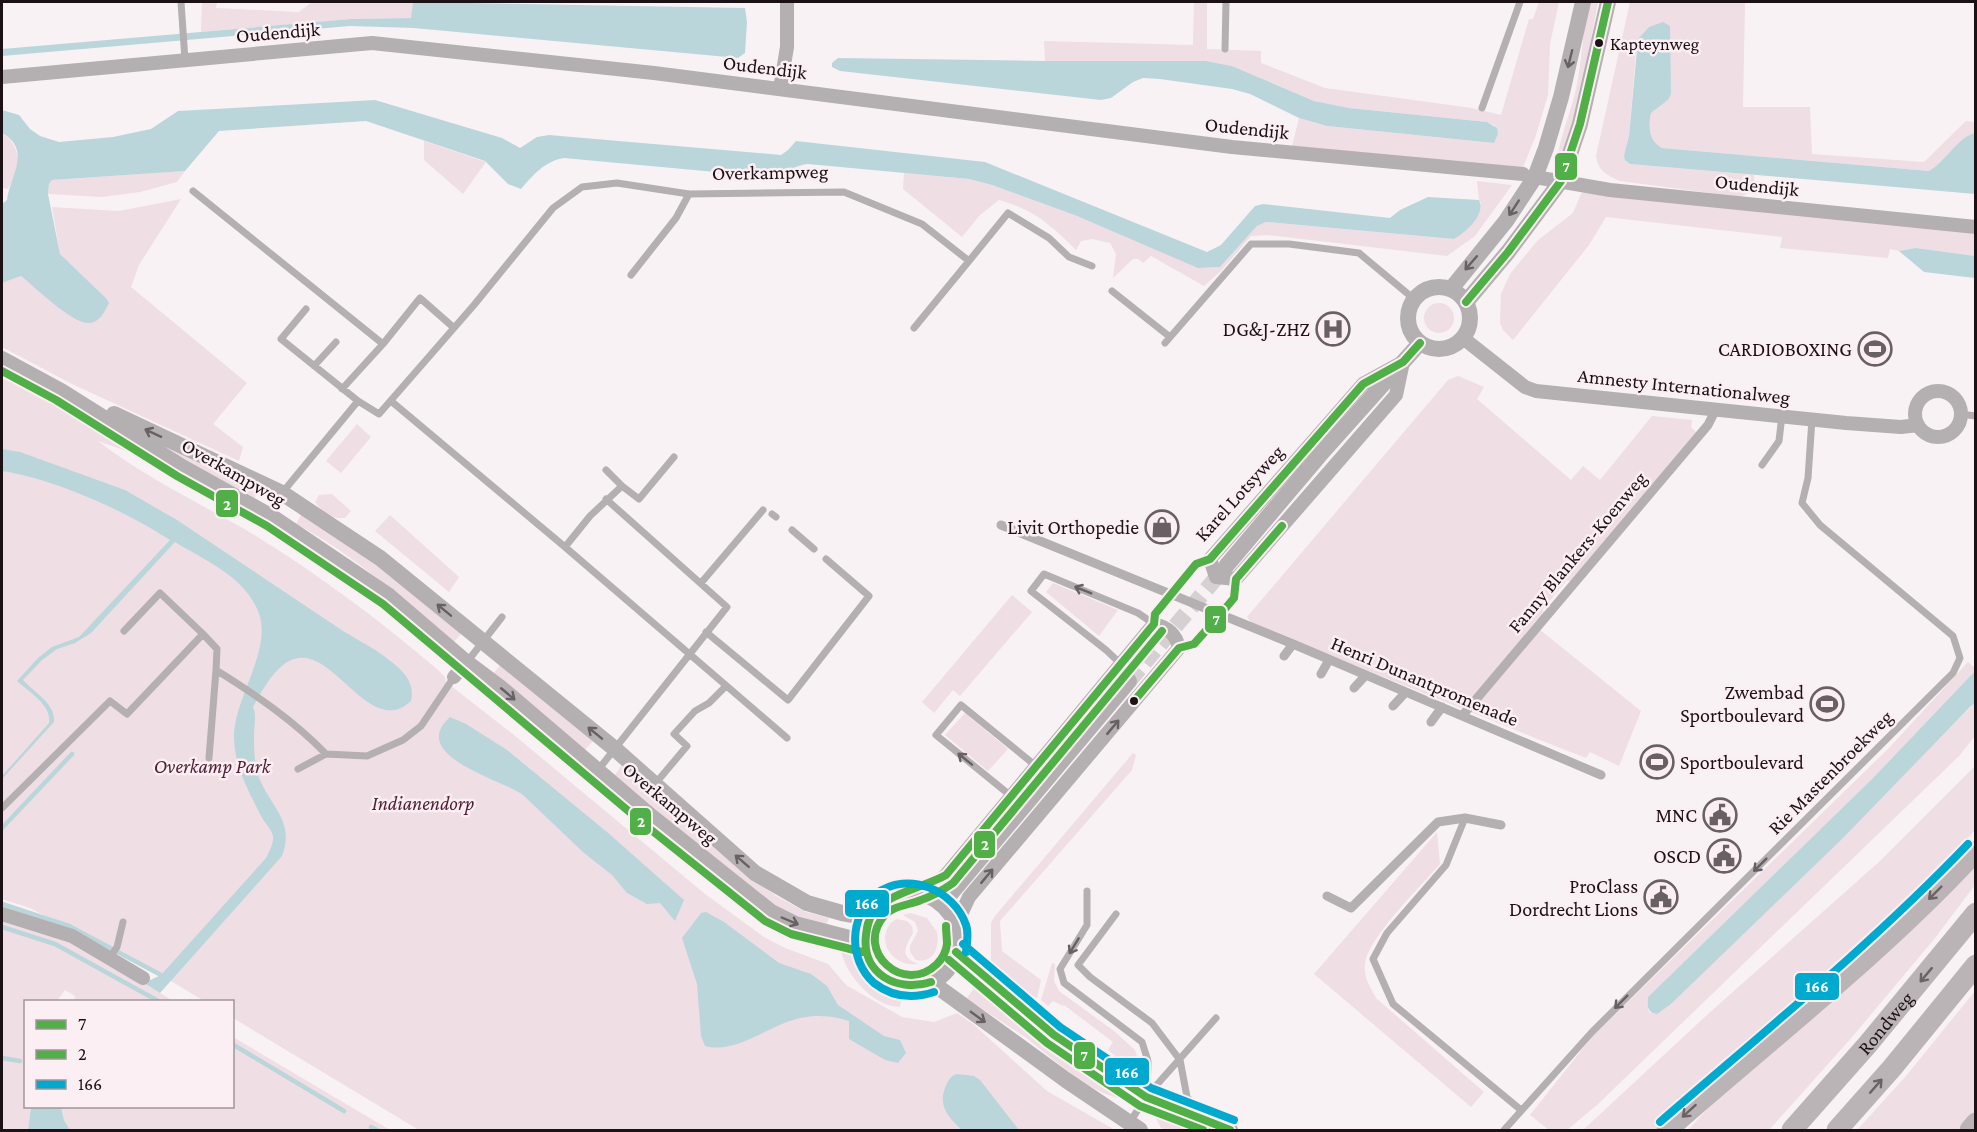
<svg xmlns="http://www.w3.org/2000/svg" width="1977" height="1132" font-family="'Crimson Pro',serif">
<style>
.green{fill:#efdee4}
.water{fill:#bad6db}
.lines{fill:none;stroke-linecap:round;stroke-linejoin:round}
.stream{stroke:#bad6db;stroke-width:4.5}
.tertiary-tunnel{stroke:#d7d0d3;stroke-width:16;stroke-dasharray:16 8;stroke-linecap:butt}
.service{stroke:#b4afb1;stroke-width:7}
.pedestrian{stroke:#b4afb1;stroke-width:9}
.minor{stroke:#b4afb1;stroke-width:14}
.tertiary{stroke:#b4afb1;stroke-width:16}
.trunk{stroke:#bab4b6;stroke-width:21}
.bus-1-casing{stroke:#fbeff3;stroke-width:12}
.bus-2-casing{stroke:#fbeff3;stroke-width:12}
.bus-3-casing{stroke:#fbeff3;stroke-width:12}
.bus-1{stroke:#50af46;stroke-width:8}
.bus-2{stroke:#50af46;stroke-width:8}
.bus-3{stroke:#00a9ce;stroke-width:8}
.oneway{stroke:#686063}
.oneway2{stroke:#6b6266}
.bus-dot{fill:#1c1115;stroke:#fbeff3;stroke-width:2}
.labels{text-anchor:middle;stroke-width:5;stroke-linejoin:round;paint-order:stroke}
.bus-label{font-size:18px;fill:#1c1115;stroke:#fbeff3;text-anchor:start}
.street-label{font-size:20px;fill:#1c1115;stroke:#fbeff3}
.poi-label{font-size:20px;fill:#1c1115;stroke:#fbeff3;text-anchor:end}
.park-label{font-size:20px;font-style:italic;fill:#4e1e34;stroke:#fbeff3}
.line-badge{stroke:#fbeff3;stroke-width:2}
.badge-label{font-size:16px;text-anchor:middle;font-weight:bold;fill:#fff}
</style>
<rect width="100%" height="100%" fill="#f8f2f4"/>
<path class="green" d="M202,2h15l-1,6 83,4 13,-10h101l-1,16 -61,1 -150,13z
M1194,2h13v47l54,2v12l64,25 147,20 29,7 28,-96h4l6,-17h20l-9,42 -2,51 -12,40 -14,35 -230,-24 7,-28 28,8 167,17 4,-9 -4,-9 -7,-3 -138,-14 -35,-7 -82,-35 -26,-5h-161l-1,-20 149,4z
M1588,2h10l-11,60 -2,29 -28,80c-1,-27 13,-55 19,-82 6,-28 7,-58 12,-87z
M1630,2h115l-2,105h67l2,47 112,8 42,-41 9,1v11c-16,3 -30,29 -46,38l-267,-23c-13,-7 -14,-21 -11,-35l17,-13 -19,-73 -11,13 -2,12 -7,84 -5,19 6,9 124,11v15l-14,7 -120,-16c-13,-6 -22,-10 -24,-25z
M2,133c14,8 20,28 14,43 -2,4 -6,8 -8,13l-6,-1z
M424,141l62,21 -23,32 -39,-34z
M185,171l-8,11 -37,10 -38,5 -54,-3 1,-10 3,-4z
M904,173l65,6 23,6 85,31 124,52 19,-1 37,-41 9,-4 188,17 27,-36 -2,-3 -2,-19 35,4 -37,51 -28,20 -180,-21 -16,1 -30,35 -17,15 -53,-30 -8,7 -5,-4h-5l-20,19 3,-24 -6,-11 -18,-4 -11,2 -5,9c-24,-24 -43,-41 -77,-50l-19,15 -18,22 -59,-48z
M1584,191l391,42v23l-59,-8 -17,3 -9,-2 -2,9 -108,-10 2,-11 -176,-20 -17,28 -76,95 -10,-10 -3,-7 1,-29 9,-20 28,-34 35,-27 8,-19z
M181,199l-42,66 -8,22 116,96 -34,41 30,23 -4,14 -167,-77 -70,-37v-64l19,-7 85,22 -46,-44 -8,-47 67,4z
M1424 318a15 15 0 1 1 30 0a15 15 0 1 1-30 0Z
M2,371l313,176 130,106 -4,3 -81,-66 -54,-38 -147,-85 -27,-14 -34,-12c45,35 99,61 148,89 68,41 132,89 192,140l7,7 1,5 68,53 191,159 59,43 21,11 43,16 18,21 56,32 32,5 23,-9 16,11 74,67 68,39h-696l-186,-112 -1,-16 -28,-1 -43,-26 -131,-67 -28,-9z
M1458,376l26,11 -7,12 94,81 12,-14 17,14 52,-64 40,4 -1,7 7,7 -127,148 -4,-2 -25,30 3,3 -11,12 107,86 -22,55 -29,-14 -4,6 -26,-10 -308,-124 -5,-7 201,-237z
M123,422l136,67 -5,10 -63,-35z
M357,424l14,13 -30,36 -15,-12z
M332,494l19,17 -6,7c-14,1 -22,-5 -30,-16l4,-7z
M302,513l41,26 119,94 -8,9c-50,-41 -100,-88 -158,-118z
M390,515l69,62 -10,15 -74,-61z
M1053,583l65,27 -19,26 -53,-44z
M1012,595l20,17 -72,84 -7,-6 -19,23 -12,-11z
M1968,662l7,6v3l-102,107 -225,219v13l2,3 21,-9 304,-301v33l-16,20 -362,349 -30,25h-18l-19,-15 62,-78 297,-289z
M501,664l92,77 -9,10 -91,-77z
M474,686l16,1 88,75 -6,7z
M965,713l43,36 -20,22 -43,-36z
M1133,753l3,2 -4,15 -132,151 2,30 39,29 -4,18 -21,-11 -25,-22v-42l4,-7z
M621,766l155,130 30,16 23,6 -3,8 -30,-7 -29,-15 -152,-129z
M1975,766v64l-64,69 -253,231h-75l124,-115 173,-154z
M606,786l125,106 35,24 57,22 -4,8c-25,-6 -45,-16 -67,-30l-149,-123z
M1437,832l3,32c-18,21 -73,75 -75,100 -2,13 6,25 12,35l107,93 -13,15 -157,-133z
M1975,862v23l-40,53 -82,98 -84,94h-81l49,-53z
M910,913l17,5 10,14c3,14 -3,32 -21,28l-6,-8v-6l8,-15 -3,-9 -12,-7z
M2,915l39,12 69,35 63,39h-99l1,-5 -10,-6 -8,11 -31,1v104l5,1 -3,23h-26z
M896,919l11,2 5,5 1,7c-7,13 -15,23 5,31 -27,4 -46,-28 -22,-45z
M840,944c17,5 18,24 30,36 8,9 26,12 31,21l-1,6c-28,0 -59,-37 -60,-63z
M1052,963l3,1 -1,17 5,10 55,40 21,19 6,19 -4,6h-3l-13,-7 4,-5 -17,-13 5,-8 -49,-37 -1,1 -10,-5 -5,5 -7,-6z
M980,980l90,77 62,39 -4,3c-33,0 -76,-42 -103,-62 -19,-13 -39,-25 -58,-39z
M1975,991v122l-12,17h-106l49,-54z
M233,1037l157,93h-320l-6,-10 -3,-13 171,-1z
M1150,1107l59,23h-41l-7,-2z"/>
<path class="water" d="M413,2l332,6 2,14 -2,31 -7,5 -324,-30 -64,-2 -348,30v-7l349,-30 60,-1z
M1663,22l7,4 1,68 -3,6 -17,13c-3,14 -2,28 11,35l267,23c16,-9 30,-35 46,-38v61l-345,-30 -5,-4 -1,-5 5,-19 9,-97 11,-12z
M838,58l207,3h161l26,5 82,35 35,7 138,14 10,6 1,6 -4,9 -167,-17 -28,-8 -49,-24 -18,-5 -72,-10 -17,-1 -10,4 -22,16 -10,2 -261,-29 -8,-4v-4z
M375,100l127,38 18,10 17,-11 12,-2 232,20 7,-5 8,-9 189,21 222,90 14,-7 34,-39 8,-2 127,14 10,-8 28,-13 51,3c7,15 -13,32 -25,39l-188,-17 -9,4 -37,41 -22,1 -121,-52 -85,-31 -23,-6 -161,-15c-14,1 -24,11 -38,13l-206,-19c-19,3 -31,17 -43,31l-13,-5 -23,-23 -119,-40 -147,10 -34,40 -133,9 -3,4 -1,10 12,60 46,44 3,5c-4,8 -9,19 -19,20 -17,2 -55,-36 -69,-47l-19,7v-79l5,-4c2,-22 26,-50 -5,-67v-23l17,5 11,14 10,7 19,6 54,-5 38,-8 27,-18z
M1916,248l59,8v22l-51,-6 -25,-21z
M2,449l18,3 105,38 52,30 166,111 34,20c17,13 40,26 34,50 -45,42 -82,-72 -128,-36 -12,9 -23,29 -30,42 4,9 1,17 1,27 0,13 0,33 6,46 12,28 35,42 22,76l-122,137 -16,-10 17,-8 105,-117c3,-6 8,-15 7,-22 -1,-6 -9,-14 -12,-20 -12,-24 -26,-49 -27,-77 -1,-41 40,-90 24,-128 -14,-35 -54,-51 -83,-69l-84,91 -16,10 -18,6 -15,11 -19,20c11,12 33,24 31,42l-52,57v-3l47,-53c3,-18 -20,-31 -32,-42l21,-23 14,-11 27,-10 91,-97c-45,-29 -115,-61 -168,-69z
M1975,671l-1,33 -4,3 -127,131 -172,166 -14,10c-11,-2 -9,-8 -9,-17l225,-219z
M450,717l16,7 41,26 100,82 77,68 -9,21 -15,-18 -13,1 -20,-11 -15,-18 -28,-22 -61,-58c-22,-16 -116,-39 -73,-78z
M706,912l18,10 55,41 32,11 16,12 11,19 46,31 16,4 6,13 -8,10 -13,-3 -36,-21v-18c-18,-6 -37,-7 -56,-1 -27,8 -59,34 -88,26l-4,-10 -4,-52 -15,-46 19,-25z
M957,1074l17,2 6,4 39,50h-57c-13,-12 -24,-23 -17,-42 3,-7 5,-12 12,-14z
M31,1107h30l3,13 6,10h-42z"/>
<g class="lines">
<path class="stream" d="M2,828l70,-74
M2,904l67,22 92,49
M2,927l53,17 105,58
M232,1044l112,67
M2,1058l18,3
M371,1127l6,3"/>
<path class="tertiary-tunnel" d="M1129,681l98,-116"/>
<path class="service" d="M181,2l4,58
M1225,49l1,-47
M1482,108l38,-106
M193,191l190,153
M631,275l45,-57 13,-24
M1112,291l58,46
M306,309l-25,30 77,62
M914,328l55,-67
M1165,343l86,-99h38l70,9 55,46
M314,366l22,-24
M342,389l41,-45 37,-46 33,29
M391,401l174,146 25,-31 32,-30 17,13 35,-42
M1960,414l16,2
M1762,465l17,-24 3,-26
M606,470l16,16
M282,493l76,-92 21,13 95,-109 79,-97 29,-21 35,-4 72,11 155,-2 78,32 47,37 39,-48 41,25 20,19 23,9
M772,514l4,3
M792,530l22,19
M565,547l222,191
M701,583l62,-73
M1154,624l1,-10 41,-50 14,-5
M706,632l82,68 81,-104 -43,-37
M203,634l14,15 -1,21c40,25 77,50 110,84
M1179,648l15,-4 40,-46 2,-19
M467,662l35,-45
M1122,665l-16,-15 -75,-59 13,-17 94,39 16,11
M209,758l7,-88
M298,769l28,-15 41,2 36,-16 18,-14 33,-49
M598,770l129,-163 -121,-108
M655,784l32,-38 -13,-12 21,-23 14,-8 17,-17
M1011,796l-75,-61 25,-30 75,61
M2,808l108,-107 17,13 76,-80 -43,-41 -36,38
M1465,818l-19,47 -59,68 -14,26 20,45 128,106
M1087,891v34l-27,44 4,14 78,59 6,19 -1,35
M1116,914l-38,51 12,12 62,46 28,37 7,37 12,16
M110,957l7,-10 6,-25
M1130,1122l16,-25 70,-79
M1504,1130l88,-98 361,-359 7,-15 -7,-22 -133,-111 -18,-22 6,-25 4,-59"/>
<path class="pedestrian" d="M1001,525l292,119 308,131
M1284,656l9,-12
M1321,674l8,-14
M1354,688l11,-12
M1393,706l12,-13
M1462,716l246,-291 8,-16
M1431,722l11,-15
M1327,896l24,12 87,-86 27,-4 36,7"/>
<path class="minor" d="M2,77l370,-34 282,30 578,74 291,27
M780,89l7,-42v-45
M1535,177l75,13 366,37
M1463,338l62,49 11,4 310,32 55,4 17,-2
M1403,362l-7,33 -160,184 -20,-2 -6,-18 153,-175z
M1915 414a23 23 0 1 1 46 0a23 23 0 1 1-46 0Z
M454,677l12,-15
M911,893l25,-10 10,-8 208,-251c14,3 22,10 25,24l-210,249 -13,28
M2,914l70,22 71,42"/>
<path class="tertiary" d="M1408 318a31 31 0 1 1 62 0a31 31 0 1 1-62 0Z
M1451,289l55,-68 29,-44 11,-29 15,-51 22,-95
M1466,302l42,-50 53,-71 19,-57 28,-122
M2,359l59,32 121,76 90,50 117,79 77,66 36,27 150,128 119,95 24,12 70,18
M114,414l168,79 98,65 235,191 140,124 52,30 35,10 28,5
M1227,565l92,-109 101,-113
M864 940a47 47 0 1 1 94 0a47 47 0 1 1-94 0Z
M942,904l187,-223
M956,952l98,83 92,62 84,33
M931,982l135,98 74,50"/>
<g class="trunk">
<path d="M1667,1130c104,-92 215,-177 309,-279"/>
<path id="s1" d="M1792,1130l76,-86 108,-131"/>
<path d="M1837,1130l55,-62 84,-103"/>
<path d="M1970,1130l6,-7"/>
</g>
<defs>
<path id="bus-1" d="M1466,302l42,-50 53,-71 19,-57 28,-122
M1134,701l45,-53 15,-4 25,-28 15,-18 2,-19 46,-53
M956,952l98,83 92,62 84,33
M931,982c-33,11 -70,-8 -65,-47 1,-8 2,-15 7,-22 13,-19 52,-26 73,-38l208,-251 1,-10 41,-50 14,-5 153,-175 40,-22 17,-19"/>
<path id="bus-2" d="M2,371l54,29 121,76 90,50 116,78 262,221 120,96 26,13 71,18
M946,926c0,6 1,12 1,18 -1,8 -5,15 -10,20 -33,32 -83,-13 -53,-48 8,-10 25,-11 37,-16 12,-4 22,-10 32,-17l209,-252
M949,960l98,83 93,63 63,24"/>
<path id="bus-3" d="M963,944l97,83 91,61 83,32
M934,992c-21,7 -42,5 -60,-9 -26,-23 -25,-67 2,-89 32,-24 78,-4 90,31 3,8 1,19 0,27
M1660,1122c105,-91 212,-178 308,-278"/>
</defs>
<use href="#bus-1" class="bus-1-casing"/>
<use href="#bus-2" class="bus-2-casing"/>
<use href="#bus-3" class="bus-3-casing"/>
<use href="#bus-1" class="bus-1"/>
<use href="#bus-2" class="bus-2"/>
<use href="#bus-3" class="bus-3"/>
</g>
<defs><path id="oneway-shaft" d="M-6 0H5M1.5-3L5.5 0L1.5 3" fill="none" stroke-width="1.6" stroke-linecap="round" stroke-linejoin="round" transform="scale(1.5)"/></defs>
<g class="oneway">
<use href="#oneway-shaft" transform="translate(1570 59) rotate(104)"/>
<use href="#oneway-shaft" transform="translate(1514 208) rotate(123)"/>
<use href="#oneway-shaft" transform="translate(1471 263) rotate(131)"/>
<use href="#oneway-shaft" transform="translate(153 433) rotate(-155)"/>
<use href="#oneway-shaft" transform="translate(1083 590) rotate(-158)"/>
<use href="#oneway-shaft" transform="translate(444 610) rotate(-141)"/>
<use href="#oneway-shaft" transform="translate(508 694) rotate(40)"/>
<use href="#oneway-shaft" transform="translate(1113 727) rotate(-50)"/>
<use href="#oneway-shaft" transform="translate(595 733) rotate(-141)"/>
<use href="#oneway-shaft" transform="translate(965 759) rotate(-141)"/>
<use href="#oneway-shaft" transform="translate(742 861) rotate(-139)"/>
<use href="#oneway-shaft" transform="translate(1760 865) rotate(135)"/>
<use href="#oneway-shaft" transform="translate(987 876) rotate(-50)"/>
<use href="#oneway-shaft" transform="translate(790 921) rotate(23)"/>
<use href="#oneway-shaft" transform="translate(1074 946) rotate(121)"/>
<use href="#oneway-shaft" transform="translate(1621 1002) rotate(135)"/>
<use href="#oneway-shaft" transform="translate(978 1017) rotate(36)"/>
</g>
<g class="oneway2">
<use href="#oneway-shaft" transform="translate(1935 893) rotate(135)"/>
<use href="#oneway-shaft" transform="translate(1926 975) rotate(130)"/>
<use href="#oneway-shaft" transform="translate(1876 1086) rotate(-49)"/>
<use href="#oneway-shaft" transform="translate(1689 1111) rotate(138)"/>
</g>
<defs>
<symbol id="hospital-ring" viewBox="-11 -11 22 22"><circle r="9.5" fill="#fbeff3" stroke="#696063" stroke-width="1.5"/><path d="M-5-5h3v3.5h4V-5h3V5h-3V1.5h-4V5h-3Z" fill="#696063"/></symbol>
<symbol id="stadium-ring" viewBox="-11 -11 22 22"><circle r="9.5" fill="#fbeff3" stroke="#696063" stroke-width="1.5"/><path d="M0-5a6.5 5 0 1 0 0 10a6.5 5 0 1 0 0-10ZM-3.5-1.8h7v3.6h-7Z" fill="#696063"/></symbol>
<symbol id="shop-ring" viewBox="-11 -11 22 22"><circle r="9.5" fill="#fbeff3" stroke="#696063" stroke-width="1.5"/><path d="M-5-2.5h2.3a2.7 3.5 0 0 1 5.4 0H5L5.5 6h-11ZM-1.5-2.5h3a1.5 2.3 0 0 0-3 0Z" fill="#696063"/></symbol>
<symbol id="civic-ring" viewBox="-11 -11 22 22"><circle r="9.5" fill="#fbeff3" stroke="#696063" stroke-width="1.5"/><path d="M-.6-6.5H3V-4.5H.6V-3L4-1V1h2V6H-6V1h2V-1L-.6-3ZM-1.2 2.5V6h2.4V2.5Z" fill="#696063"/></symbol>
</defs>
<g fill-rule="evenodd">
<use href="#hospital-ring" x="1314" y="310" width="38" height="38"/>
<use href="#stadium-ring" x="1856" y="330" width="38" height="38"/>
<use href="#shop-ring" x="1143" y="508" width="38" height="38"/>
<use href="#stadium-ring" x="1808" y="685" width="38" height="38"/>
<use href="#stadium-ring" x="1638" y="743" width="38" height="38"/>
<use href="#civic-ring" x="1701" y="796" width="38" height="38"/>
<use href="#civic-ring" x="1705" y="837" width="38" height="38"/>
<use href="#civic-ring" x="1642" y="878" width="38" height="38"/>
</g>
<g class="bus-dot">
<circle cx="1599" cy="43" r="5"/>
<circle cx="1134" cy="701" r="5"/>
</g>
<g class="labels">
<g class="bus-label">
<text x="1610" y="50">Kapteynweg</text>
</g>
<g class="street-label">
<text transform="translate(278 32) rotate(-5)" y="7">Oudendijk</text>
<text transform="translate(765 67) rotate(7)" y="7">Oudendijk</text>
<text transform="translate(1247 128) rotate(6)" y="7">Oudendijk</text>
<text transform="translate(770 172) rotate(-1)" y="7">Overkampweg</text>
<text transform="translate(1757 185) rotate(6)" y="7">Oudendijk</text>
<text transform="translate(1684 386) rotate(6)" y="7">Amnesty Internationalweg</text>
<text transform="translate(234 472) rotate(30)" y="7">Overkampweg</text>
<text transform="translate(1239 493) rotate(-48)" y="7">Karel Lotsyweg</text>
<text transform="translate(1577 552) rotate(-50)" y="7">Fanny Blankers-Koenweg</text>
<text transform="translate(1425 681) rotate(23)" y="7">Henri Dunantpromenade</text>
<text transform="translate(1830 772) rotate(-45)" y="7">Rie Mastenbroekweg</text>
<text transform="translate(670 803) rotate(40)" y="7">Overkampweg</text>
<text dy="7" stroke="none"><textPath href="#s1" startOffset="142">Rondweg</textPath></text>
</g>
<g class="poi-label">
<text x="1310" y="336">DG&amp;J-ZHZ</text>
<text x="1852" y="356">CARDIOBOXING</text>
<text x="1139" y="534">Livit Orthopedie</text>
<text x="1804" y="699">Zwembad<tspan x="1804" dy="23">Sportboulevard</tspan></text>
<text x="1680" y="769" text-anchor="start">Sportboulevard</text>
<text x="1697" y="822">MNC</text>
<text x="1701" y="863">OSCD</text>
<text x="1638" y="893">ProClass<tspan x="1638" dy="23">Dordrecht Lions</tspan></text>
</g>
<g class="park-label">
<text x="212" y="773">Overkamp Park</text>
<text x="423" y="810">Indianendorp</text>
</g>
</g>
<g class="line-badge">
<rect x="1554" y="152" width="24" height="29" rx="6" fill="#50af46"/>
<rect x="215" y="489" width="24" height="29" rx="6" fill="#50af46"/>
<rect x="1204" y="605" width="23" height="29" rx="6" fill="#50af46"/>
<rect x="629" y="807" width="23" height="29" rx="6" fill="#50af46"/>
<rect x="973" y="830" width="23" height="29" rx="6" fill="#50af46"/>
<rect x="844" y="889" width="46" height="29" rx="6" fill="#00a9ce"/>
<rect x="1794" y="972" width="46" height="29" rx="6" fill="#00a9ce"/>
<rect x="1073" y="1041" width="23" height="29" rx="6" fill="#50af46"/>
<rect x="1104" y="1057" width="46" height="29" rx="6" fill="#00a9ce"/>
</g>
<g class="badge-label">
<text x="1566" y="172">7</text>
<text x="227" y="510">2</text>
<text x="1216" y="625">7</text>
<text x="641" y="827">2</text>
<text x="985" y="850">2</text>
<text x="867" y="909">166</text>
<text x="1817" y="992">166</text>
<text x="1084" y="1061">7</text>
<text x="1127" y="1078">166</text>
</g>
<rect width="1977" height="1132" fill="none" stroke="#1c1115" stroke-width="6"/>
<rect x="24" y="1000" width="210" height="108" fill="#fbeff3" stroke="#a2969a" stroke-width="1.5"/>
<rect x="36" y="1020" width="30" height="9" fill="#50af46" stroke="#a2969a" stroke-width="1.5"/>
<text x="78" y="1030" font-size="18" fill="#1c1115">7</text>
<rect x="36" y="1050" width="30" height="9" fill="#50af46" stroke="#a2969a" stroke-width="1.5"/>
<text x="78" y="1060" font-size="18" fill="#1c1115">2</text>
<rect x="36" y="1080" width="30" height="9" fill="#00a9ce" stroke="#a2969a" stroke-width="1.5"/>
<text x="78" y="1090" font-size="18" fill="#1c1115">166</text>
</svg>
